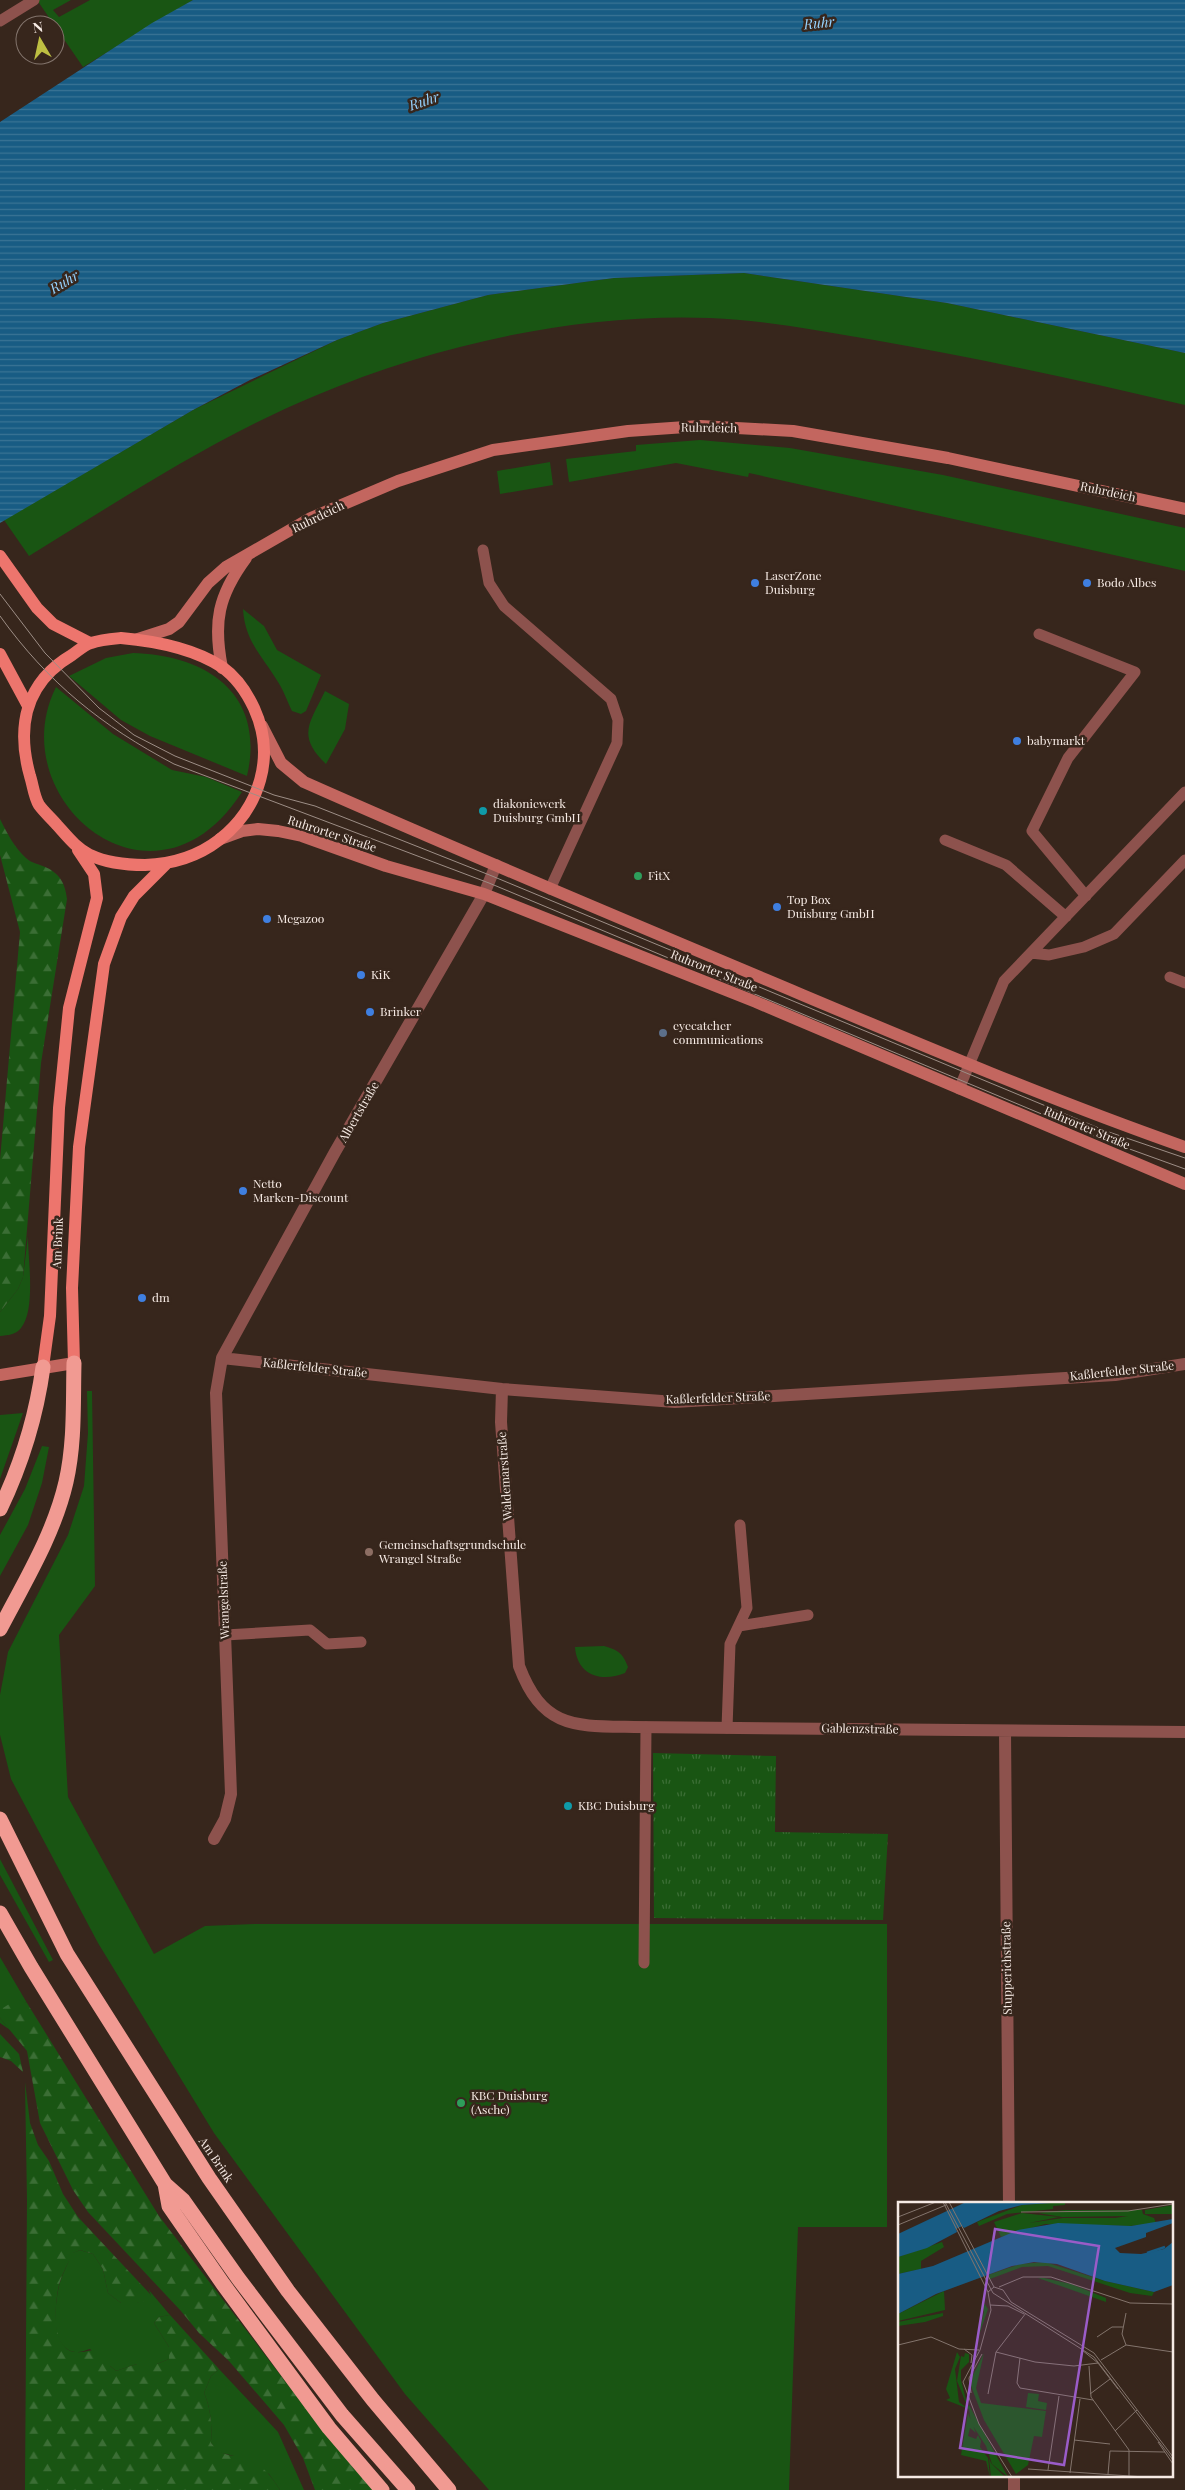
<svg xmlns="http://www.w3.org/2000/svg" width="1185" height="2490" font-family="'Playfair Display',serif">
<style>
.green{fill:#195513}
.forest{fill:url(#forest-firs)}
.park{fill:url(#park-tufts)}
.water{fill:url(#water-rules)}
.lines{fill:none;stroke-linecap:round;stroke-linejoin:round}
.lane{stroke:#8d524d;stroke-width:11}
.street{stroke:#8d524d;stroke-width:12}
.secondary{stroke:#c3665f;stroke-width:12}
.primary{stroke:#ed756d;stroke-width:12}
.highway{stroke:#f19a92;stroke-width:15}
.tram{stroke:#9d8e86;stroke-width:1}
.shop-dot{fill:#3f7fe0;stroke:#37261c;stroke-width:2}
.culture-dot{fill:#0f9aa8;stroke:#37261c;stroke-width:2}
.leisure-dot{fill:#2e9e5b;stroke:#37261c;stroke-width:2}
.service-dot{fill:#5c6f8a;stroke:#37261c;stroke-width:2}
.education-dot{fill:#8d6e63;stroke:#37261c;stroke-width:2}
.labels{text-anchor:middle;stroke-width:5;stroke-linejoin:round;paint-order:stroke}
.street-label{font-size:12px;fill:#f6eae4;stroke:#37261c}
.poi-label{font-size:12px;fill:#f6eae4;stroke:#37261c;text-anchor:start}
.water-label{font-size:14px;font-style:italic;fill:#96d3ff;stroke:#37261c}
.inset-river{fill:none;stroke:#185c84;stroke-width:2.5}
.inset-road{fill:none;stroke:#83746c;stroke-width:1}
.view{fill:#9a5cc8;fill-opacity:0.15;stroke:#9a5cc8;stroke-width:2.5}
.inset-edge{fill:none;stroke:#f6eae4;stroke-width:2.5}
</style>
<defs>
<pattern id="forest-firs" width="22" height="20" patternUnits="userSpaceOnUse" patternTransform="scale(1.25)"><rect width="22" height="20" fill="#195513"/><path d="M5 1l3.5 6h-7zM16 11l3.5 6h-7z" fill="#3b6e35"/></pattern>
<pattern id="park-tufts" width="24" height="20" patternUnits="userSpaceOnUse" patternTransform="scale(1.25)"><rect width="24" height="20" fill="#195513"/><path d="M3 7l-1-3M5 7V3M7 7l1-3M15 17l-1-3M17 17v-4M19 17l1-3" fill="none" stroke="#3b6e35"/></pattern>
<pattern id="water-rules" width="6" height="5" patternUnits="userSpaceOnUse" patternTransform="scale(1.25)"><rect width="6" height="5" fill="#185c84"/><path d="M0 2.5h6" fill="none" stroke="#3a7495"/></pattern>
</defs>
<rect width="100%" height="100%" fill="#37261c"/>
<path class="green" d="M37,0h34l-18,10 6,7 31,-17h103l-110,67z
M744,273l203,30 238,50v52c-103,-24 -207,-47 -311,-65 -55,-9 -109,-20 -164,-22 -130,-5 -273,26 -393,77 -102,42 -195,104 -288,161l-25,-36 189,-110 144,-70 46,-17 105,-28 126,-17z
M700,440l90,8 153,27 242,53v43l-436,-98 -1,4 -72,-14 -107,19 -3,-23 70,-8v-6z
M550,462l3,23 -53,9 -3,-23z
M243,609l21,17 13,24 44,25 -15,36 -5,3 -9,-3c-5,-10 -8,-20 -14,-29 -16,-27 -33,-40 -35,-73z
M133,653c74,2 133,41 114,123l-97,-40 -29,-16 -52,-44 37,-18z
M56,687l57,47 59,36 34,7 36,15c-88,137 -242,7 -186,-105z
M325,691l24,13 -4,25 -19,35c-30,-29 -16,-41 -1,-73z
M28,1236c0,23 8,74 -7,92 -5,7 -13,7 -21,8v-24l18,-23 5,-12z
M87,1391h5l3,195 -36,49 9,162 86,157 51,-28 49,-2h633v303h-89l-9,263h-300l-84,-96 -191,-261 -116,-190 -87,-164 -11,-44v-40l8,-43 60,-117 16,-49 4,-53z
M23,1413l-23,66v-64z
M42,1446l7,1 -7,36 -14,42 -28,51v-41l25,-46z
M604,1646c14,4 19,7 24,21l-3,6c-24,10 -48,2 -50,-26z
M0,1859l53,101 -4,2 -49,-87z
M0,1957l27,46 -10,-3 -17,18 10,12 -10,-7z
M80,2250l13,4 10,15 5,24 13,10h16l14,-8 -3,-6 22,26 -11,2 -5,6 15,24v12l-12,5h-20l-21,7 -26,-22c-4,1 -10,4 -15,3 -26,-4 -20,-48 -16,-66 3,-11 9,-23 13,-33z
M219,2369l59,63 26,58h-24l-11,-16 -35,-18 -16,-4 -7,-9c1,-18 0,-34 -7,-50l7,-17z"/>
<path class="forest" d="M0,819c7,14 14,28 26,39 4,4 9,5 14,7 18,6 25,16 27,34l-26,164 -18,214 -5,12 -18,23v-152l20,-228 -20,-77z
M17,1999l10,4 132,213 168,220 48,54h-60l-12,-32 -19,-33 -55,-64 -30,-28 -18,-22 -93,-99 -15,-22 -33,-67 -13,-72 -27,-33 3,-10z
M0,2034l19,20 4,18 -12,-11 -11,-4z
M25,2082l5,41 8,22 11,16 14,33 15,23 73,78 -3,5 -11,3h-16l-13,-10 -5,-24 -10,-15 -13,-4 -7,3c-5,10 -11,21 -14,32 -4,17 -9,65 17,67 8,1 18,-3 26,-4l8,7v11l6,5 21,-7h20l12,-5v-12l-15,-24 5,-6 11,-2 49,54 -8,7 -7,17c7,16 8,32 7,50 14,18 25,9 42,18 12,7 20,18 27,29h-255l2,-290z"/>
<path class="park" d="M653,1753l123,3 -1,76 113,2 -5,86 -229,-2z"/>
<path class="water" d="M193,0h992v353l-238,-50 -203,-30 -130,5 -126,17 -105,28 -46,17 -87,40 -57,30 -193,113v-401l152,-99z"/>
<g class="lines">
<path class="lane" d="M0,21l34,-21
M483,550l6,33 15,23 107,93 7,21 -1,23 -67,146
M1039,634l96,38 -67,86 -36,73 54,65
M945,840l61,25 60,52
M1031,953l18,2 35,-8 30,-13 71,-74
M1170,977l15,6
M959,1089l45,-108 181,-189
M739,1626l69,-11
M225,1635l85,-5 17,14 34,-2
M727,1728l3,-84 17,-36 -7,-83
M644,1963l2,-236"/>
<path class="street" d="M222,1358l280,31 173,13 440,-27 70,-11
M502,1389l-1,33 18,244c24,63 55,60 115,61l551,5
M1005,1731l4,473
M214,1839l11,-20 6,-25 -15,-401 6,-35 113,-206 149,-258 12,-29
M1014,2476v14"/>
<path class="secondary" d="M138,639l31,-10 10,-7 29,-39 18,-16 85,-49 87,-37 95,-31 135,-19 72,-5 93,5 155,27 237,51
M222,668c-9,-46 -4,-72 24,-110
M262,726l19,37 23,19c153,68 308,133 463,198 138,58 276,117 418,167
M220,839l22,-8 16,-2 20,2 24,5 84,30 98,28 272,108 429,182
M0,1375l74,-12"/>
<path class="primary" d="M0,556l37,52 16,16 37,19
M121,638c34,3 72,10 101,29 14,10 25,26 32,41 22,48 6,100 -35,132 -22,17 -46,24 -74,25 -18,0 -38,-2 -55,-10 -14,-7 -23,-19 -33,-30 -6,-7 -13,-13 -18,-20 -5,-8 -6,-20 -9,-29 -14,-50 -4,-94 42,-121 6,-4 12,-10 19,-12 9,-3 20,-4 30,-5z
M0,654l28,52
M74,1363l-2,-75 7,-141 25,-183 17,-47 13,-21 32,-32
M43,1367l7,-51 9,-208 10,-100 28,-110 -3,-24 -16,-24"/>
<path class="highway" d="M0,1509c22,-46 36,-91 43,-142
M0,1629c25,-48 54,-95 66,-147 9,-40 7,-79 8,-119
M0,1819l67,135 142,224 79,113 85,109 76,90
M0,1913l31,54 134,217 18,16 55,78 104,137 66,75
M165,2184l4,22 54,78 106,144 53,62"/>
<path class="tram" d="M0,594l45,59 54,55 35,27 41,21 99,39 41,11 177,70 614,255 79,27
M0,616c48,67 102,110 174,148l315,119 610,255 86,31"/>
</g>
<g class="shop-dot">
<circle cx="755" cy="583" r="5"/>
<circle cx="1087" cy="583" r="5"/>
<circle cx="1017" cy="741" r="5"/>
<circle cx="777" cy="907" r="5"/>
<circle cx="267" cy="919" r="5"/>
<circle cx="361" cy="975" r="5"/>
<circle cx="370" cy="1012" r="5"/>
<circle cx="243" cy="1191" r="5"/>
<circle cx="142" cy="1298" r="5"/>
</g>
<g class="culture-dot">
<circle cx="483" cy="811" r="5"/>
<circle cx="568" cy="1806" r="5"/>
</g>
<g class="leisure-dot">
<circle cx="638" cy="876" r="5"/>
<circle cx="461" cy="2103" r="5"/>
</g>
<circle class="service-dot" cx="663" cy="1033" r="5"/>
<circle class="education-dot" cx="369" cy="1552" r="5"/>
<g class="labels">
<g class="street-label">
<text transform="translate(709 428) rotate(1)" y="4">Ruhrdeich</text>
<text transform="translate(1108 492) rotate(12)" y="4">Ruhrdeich</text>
<text transform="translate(318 517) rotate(-26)" y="4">Ruhrdeich</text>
<text transform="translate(332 834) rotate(18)" y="4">Ruhrorter Straße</text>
<text transform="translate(714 971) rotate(22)" y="4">Ruhrorter Straße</text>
<text transform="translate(359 1112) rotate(-60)" y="4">Albertstraße</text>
<text transform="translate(1087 1128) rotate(23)" y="4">Ruhrorter Straße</text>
<text transform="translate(58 1243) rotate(-88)" y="4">Am Brink</text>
<text transform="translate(315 1368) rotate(6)" y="4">Kaßlerfelder Straße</text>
<text transform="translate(1122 1371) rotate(-6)" y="4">Kaßlerfelder Straße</text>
<text transform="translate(718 1398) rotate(-2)" y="4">Kaßlerfelder Straße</text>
<text transform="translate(505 1476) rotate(-94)" y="4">Waldemarstraße</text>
<text transform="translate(224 1600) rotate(-92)" y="4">Wrangelstraße</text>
<text transform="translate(860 1729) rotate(1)" y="4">Gablenzstraße</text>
<text transform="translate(1007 1968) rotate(-91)" y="4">Stupperichstraße</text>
<text transform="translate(216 2160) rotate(56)" y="4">Am Brink</text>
</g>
<g class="poi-label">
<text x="765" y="580">LaserZone<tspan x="765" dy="14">Duisburg</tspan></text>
<text x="1097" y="587">Bodo Albes</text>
<text x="1027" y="745">babymarkt</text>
<text x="493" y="808">diakoniewerk<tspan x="493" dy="14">Duisburg GmbH</tspan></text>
<text x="648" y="880">FitX</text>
<text x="787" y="904">Top Box<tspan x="787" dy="14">Duisburg GmbH</tspan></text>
<text x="277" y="923">Megazoo</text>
<text x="371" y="979">KiK</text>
<text x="380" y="1016">Brinker</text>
<text x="673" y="1030">eyecatcher<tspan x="673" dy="14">communications</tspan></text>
<text x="253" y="1188">Netto<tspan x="253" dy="14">Marken-Discount</tspan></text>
<text x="152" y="1302">dm</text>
<text x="379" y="1549">Gemeinschaftsgrundschule<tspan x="379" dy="14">Wrangel Straße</tspan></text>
<text x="578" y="1810">KBC Duisburg</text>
<text x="471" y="2100">KBC Duisburg<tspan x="471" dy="14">(Asche)</tspan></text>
</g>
<g class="water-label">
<text transform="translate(819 23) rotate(-6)" y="5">Ruhr</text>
<text transform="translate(424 101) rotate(-19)" y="5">Ruhr</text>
<text transform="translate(64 282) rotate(-31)" y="5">Ruhr</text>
</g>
</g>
<g transform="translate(898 2202)">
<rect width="275" height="275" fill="#37261c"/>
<path d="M167,0v3l-12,1v3l-46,5 -28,12 -2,-4 45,-17zM167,8v4h78l11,4 2,5 -26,3 -85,-2 -44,13 -7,-15 28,-9 37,4 -30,6 34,-5h52l13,-2 -66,1 -24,-4zM44,40l2,5 -23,14v8l-23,5v-17zM147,60l60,19 49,11 -2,4 -22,-3 -82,-27 -26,1 -32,12 -2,-4 32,-11zM140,76h6l27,6 35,14v4zM46,89l1,19 -47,11v-7zM45,111v3l-18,6 -27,4v-4zM67,151l4,1v8l-8,8v10l7,28 -11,-27 4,-25 3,1zM86,151l-8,35 5,15 65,8 -4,26 -8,-1 -6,29 -12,9 -32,-54 -13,-34 2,-11zM91,256l2,5 14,14h-14z" fill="#195513"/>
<path d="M275,3v9h-28v-4zM167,8h77l1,4h-79zM84,98l6,9 -13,38 9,-35zM59,150l3,5 -5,12 4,33 8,6 2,-3 39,72 -16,-13 -6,-18 -15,-23 -2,-14 -23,-9 4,-2 -4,-9zM70,211l8,20 -6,-5 -2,8 8,3 2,-4 3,6 -1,6 8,11 2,19 -4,-16 -25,-6z" fill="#195513"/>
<path d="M130,191l11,1 -1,7 9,2 -1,7 -20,-3z" fill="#195513"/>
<path d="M68,0h100l-44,3 -23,6 -35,17 -2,-2 -6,3 1,3 -30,16 -29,9v-23zM275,17v4l-27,10v4l-31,11 5,5 21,1 23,-5 9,-7v43l-19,7 -49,-11 -48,-17 -23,-2 -22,4 -76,28 -38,20v-40l35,-8 85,-36 40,-7 73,3z" fill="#185c84"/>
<path class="inset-river" d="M249,51l18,-6"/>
<path class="inset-road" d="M45,0l45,90 3,18 -11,40M47,0l48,91 101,64 79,103M51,0l45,85M123,10l107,-1 45,-7M0,15l38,-15M0,23l48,-20M101,85l24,-10h28l79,26 43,1M90,90l6,-5 9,3 8,12 83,51 79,104M92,103l18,1 16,8M199,135l15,-10h11M0,143l33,-8 28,12 20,1M228,143l-4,-11 4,-21M66,147l8,6 -1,8M82,148l-17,32 16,42 33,53M184,148l16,13 20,26M98,150l39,10 39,4 24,-3M122,156l-3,25 3,5 73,12M203,158l25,-15 47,7M191,164l2,31 38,53v26M73,191l-2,-15 13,-24M90,192l8,-42 30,-39M192,192l20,-15M217,229l22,-21M176,238l36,4M260,240l15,22M130,267l117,8M150,268l11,-74M172,271l10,-74M210,272l2,-23 55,1"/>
<path class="view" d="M97,27l104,17 -35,219 -104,-17z"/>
<rect width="275" height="275" class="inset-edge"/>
</g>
<g transform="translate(40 40) rotate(351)"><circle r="24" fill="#37261c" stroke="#83746c"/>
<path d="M0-4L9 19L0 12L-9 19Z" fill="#bebf42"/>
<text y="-8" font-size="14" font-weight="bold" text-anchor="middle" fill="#f6eae4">N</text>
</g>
</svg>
